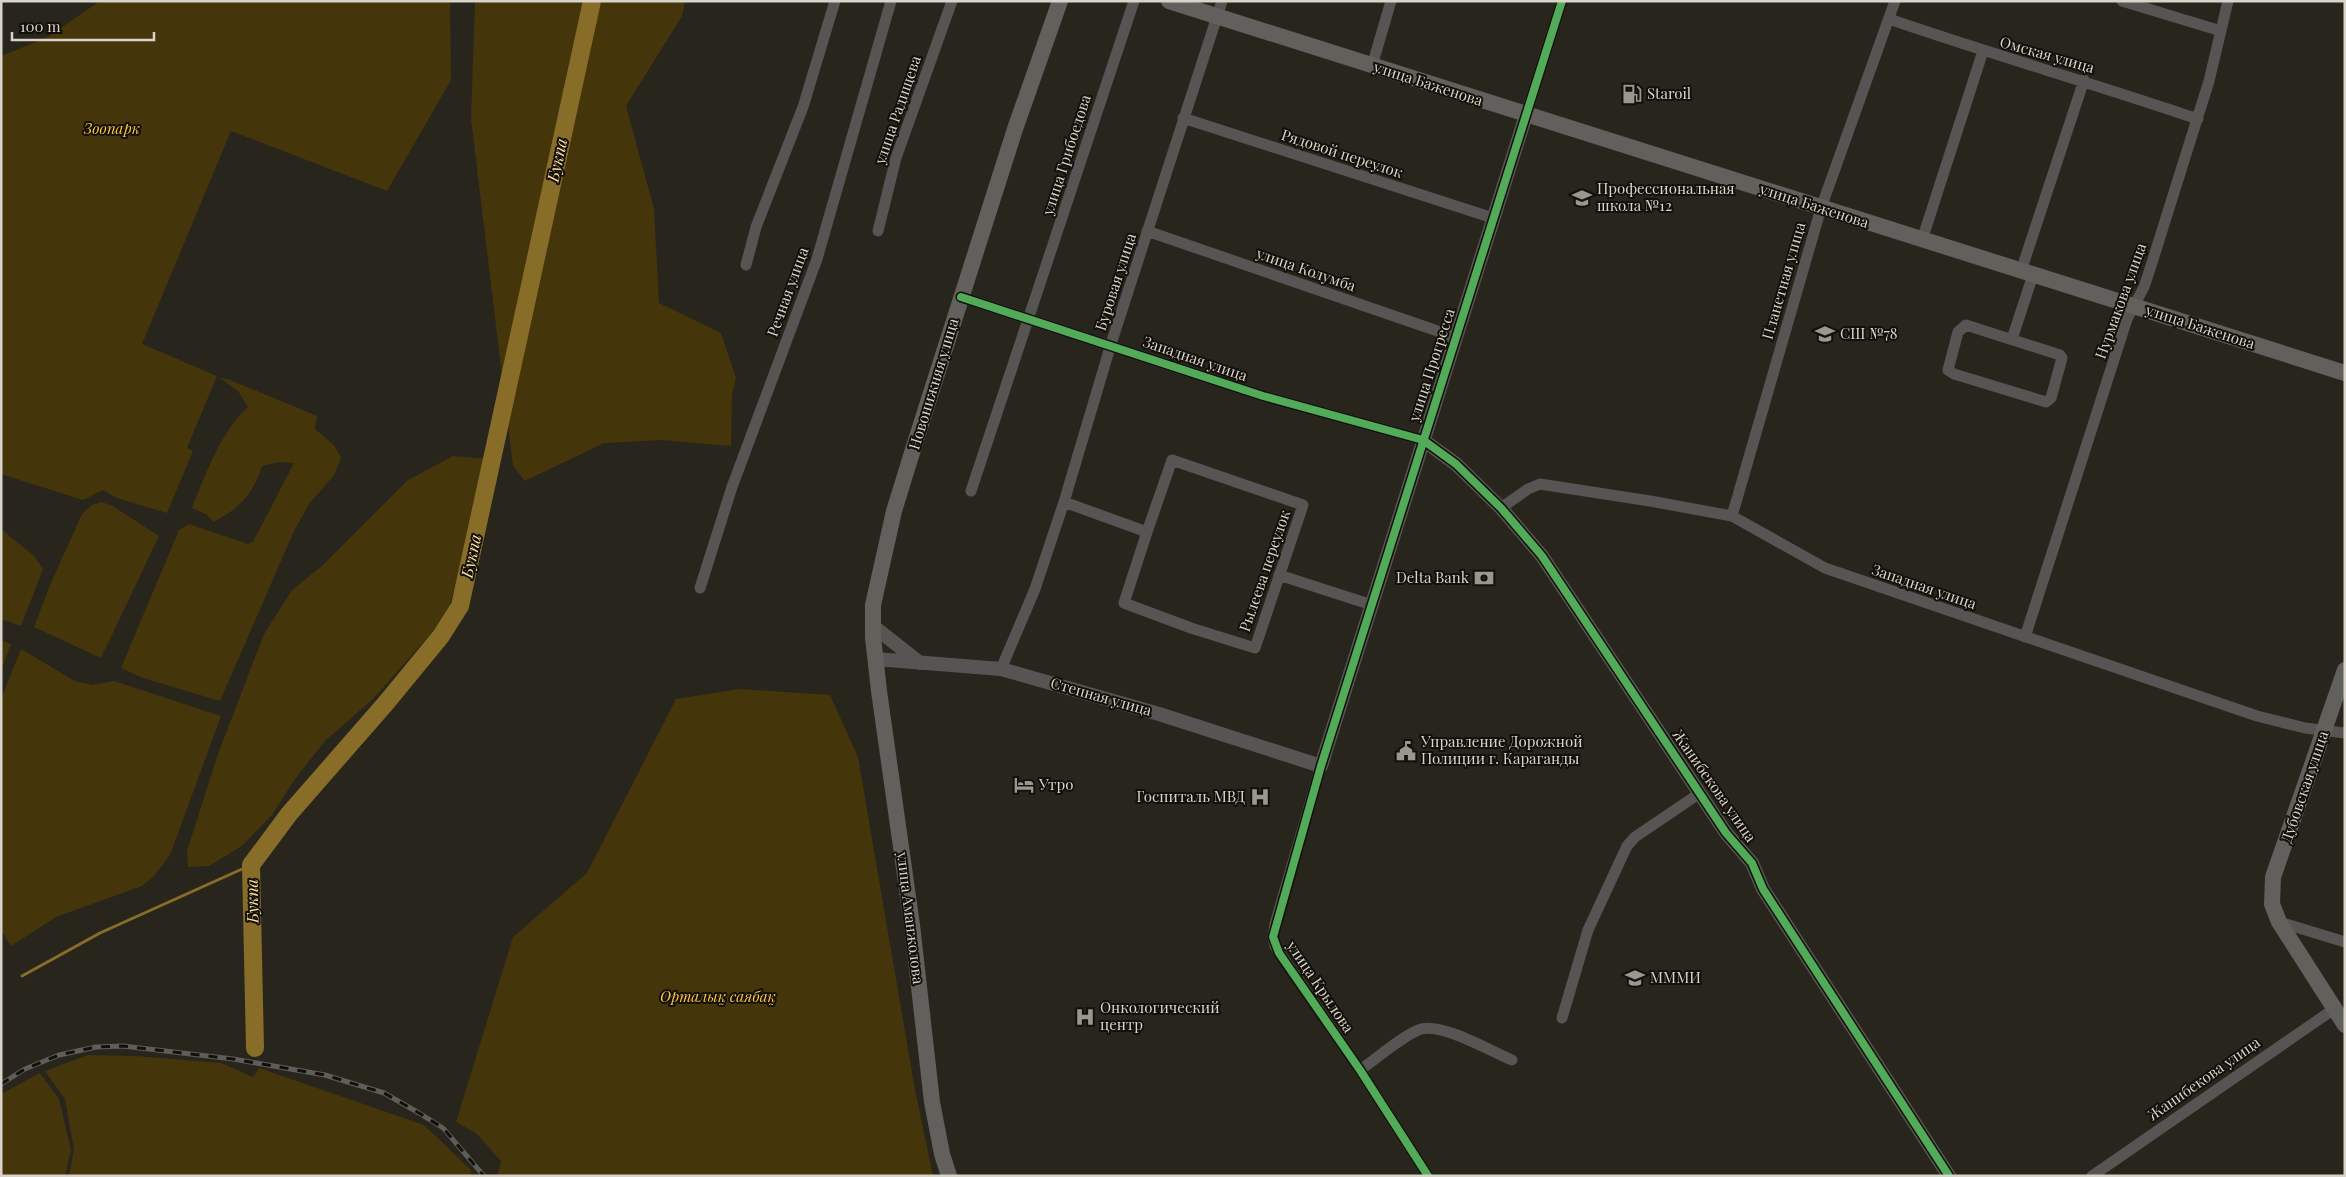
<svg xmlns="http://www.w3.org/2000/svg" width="2346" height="1177" font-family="'Playfair Display',serif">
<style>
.green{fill:#44350b}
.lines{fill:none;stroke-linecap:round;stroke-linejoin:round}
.stream{stroke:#886d28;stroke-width:3}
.river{stroke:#886d28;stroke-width:18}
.minor{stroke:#575553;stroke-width:11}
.tertiary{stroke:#575553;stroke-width:14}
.secondary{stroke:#62605c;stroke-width:16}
.rail-casing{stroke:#5e5d59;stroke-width:5}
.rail{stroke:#13100a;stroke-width:3;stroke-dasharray:9;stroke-linecap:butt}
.cycleway-casing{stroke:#13100a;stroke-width:11}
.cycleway{stroke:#51ab58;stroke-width:8}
.labels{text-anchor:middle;stroke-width:4;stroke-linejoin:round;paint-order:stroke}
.street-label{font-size:15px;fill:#d8d4ca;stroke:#13100a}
.poi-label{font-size:15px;fill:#d8d4ca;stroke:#13100a;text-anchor:start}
.park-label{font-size:15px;font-style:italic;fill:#fac641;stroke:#13100a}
.water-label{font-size:16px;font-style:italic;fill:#ffe19c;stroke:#13100a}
</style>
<rect width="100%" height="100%" fill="#28251d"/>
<path class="green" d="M100,1h350l1,79 -64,111 -156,-60 -89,213 75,32 -30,72 6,3 -26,62 -50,-15 -14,-8 -20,10 -82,-26v-418l45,-18z
M475,1h210l-3,15 -56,90 28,103 5,94 62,30 15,45 -4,17 -1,51 -70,-6 -57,3 -79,38 -12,-15 -42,-347z
M220,378l8,1 89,37 -2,13 19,16 7,13 -7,17 -25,29 -15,27 -74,170 -77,-23 -22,-10 58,-138 10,-6 59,20 5,-2 41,-79 -16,-1 -16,4c-8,27 -24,44 -49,56l-6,-7 -15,-7c14,-35 28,-75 56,-101l-10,-16z
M453,456l35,3 -26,105 -13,43 -14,22 -62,70 -48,42 -30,38 -23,36 -30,31 -33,20 -21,1 -1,-16 31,-97 46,-120 28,-44 30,-24 86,-86z
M101,502l10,3 48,31 -58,122 -67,-31 16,-42 32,-71 10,-9z
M1,529l33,27 9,13 -22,57 -20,-7z
M1,640l10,4 -10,27z
M21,649l54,32 17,4 22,-4 107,35 -51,139 -15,20 -13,11 -86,31 -45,29 -10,-16v-231z
M740,689l90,6 28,62 57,333 18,86h-436l4,-15 -25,-28 -20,-11 57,-185 74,-64 89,-174z
M88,1055l48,1 85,7 32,14 6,-9 165,57 47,45v6h-402l5,-27 -9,-50 -20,-28z
M40,1073l19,26 12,51 -6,26h-64v-82z"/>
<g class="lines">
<path class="stream" d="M22,976l78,-43 151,-68"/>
<path class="river" d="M255,1048l-4,-183 38,-51 97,-111 55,-67 19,-30 132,-605"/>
<path class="minor" d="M2122,1l99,30
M1889,19c102,35 206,65 309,100
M1372,66l19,-65
M1526,115l36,-114
M1183,118l310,100
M878,231l18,-73 56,-157
M1147,231l308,106
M1922,240l61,-189
M746,265l10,-38 47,-120 32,-106
M2021,271l63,-191
M961,297l302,99 160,44
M1966,325l94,30 2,3 -11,40 -5,4 -92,-28 -6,-4 10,-38z
M2012,339l21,-64
M971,491l163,-490
M1064,502l83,30 -23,71 67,25 64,20 48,-143 -131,-45 -25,72
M1501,508l27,-19 12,-5 110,17 82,15 93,52 432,148 48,12 40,5
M1732,516l89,-308 74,-207
M1279,575l93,30
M700,588l32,-101 85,-228 74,-258
M2025,637l102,-318 17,-32 6,-18 59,-188 19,-80
M1001,669l34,-80 29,-87 47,-158 111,-343
M1321,766l-46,158 -2,13 2,9 85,124 68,106
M2279,922l66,20
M1562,1018l26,-88 39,-84 8,-9 65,-44
M1360,1070c16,-11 45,-36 61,-41 22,-6 69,22 91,31
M2092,1176l242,-167"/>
<path class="tertiary" d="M1423,440l33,24 45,44 41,48 184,277 26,30 11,26 186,287
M873,626l47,37
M876,659l125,10 158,45 162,52 205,-651"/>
<path class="secondary" d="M1169,1l1176,372
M2345,670l-72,207 -1,27 7,18 66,103
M949,1176l-7,-22 -10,-52 -20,-177 -33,-234 -6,-54v-32l21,-94 21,-68 100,-314 45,-128"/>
<defs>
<path id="rail" d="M1,1084l24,-15 34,-14 37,-8 27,-1 110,13 92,16 59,18 35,20 24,15 41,48"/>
</defs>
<use href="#rail" class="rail-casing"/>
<use href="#rail" class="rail"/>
<defs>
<path id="cycleway" d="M961,297l302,99 160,44 33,24 45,44 41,48 184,277 26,30 11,26 186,287
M1428,1176l-68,-106 -81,-117 -6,-16 48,-171 241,-765"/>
</defs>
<use href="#cycleway" class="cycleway-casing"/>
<use href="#cycleway" class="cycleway"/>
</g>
<defs>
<symbol id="fuel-bare" viewBox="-9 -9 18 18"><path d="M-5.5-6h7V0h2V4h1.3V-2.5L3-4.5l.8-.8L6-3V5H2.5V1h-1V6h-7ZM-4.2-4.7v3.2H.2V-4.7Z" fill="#9a978d" stroke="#13100a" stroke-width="2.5" paint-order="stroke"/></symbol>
<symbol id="school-bare" viewBox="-9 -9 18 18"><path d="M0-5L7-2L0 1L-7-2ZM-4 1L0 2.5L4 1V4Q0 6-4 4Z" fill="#9a978d" stroke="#13100a" stroke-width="2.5" paint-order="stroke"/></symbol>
<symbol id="bank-bare" viewBox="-9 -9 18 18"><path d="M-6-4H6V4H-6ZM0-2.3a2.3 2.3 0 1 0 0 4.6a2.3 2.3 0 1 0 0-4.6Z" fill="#9a978d" stroke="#13100a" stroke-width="2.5" paint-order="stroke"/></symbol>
<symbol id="civic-bare" viewBox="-9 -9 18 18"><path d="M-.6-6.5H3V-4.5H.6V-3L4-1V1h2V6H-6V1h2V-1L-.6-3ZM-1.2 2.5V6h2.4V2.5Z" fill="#9a978d" stroke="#13100a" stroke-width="2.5" paint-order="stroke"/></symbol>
<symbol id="hotel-bare" viewBox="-9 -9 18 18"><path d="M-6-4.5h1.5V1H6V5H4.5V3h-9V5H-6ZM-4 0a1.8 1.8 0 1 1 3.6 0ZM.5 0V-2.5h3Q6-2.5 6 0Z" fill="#9a978d" stroke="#13100a" stroke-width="2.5" paint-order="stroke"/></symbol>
<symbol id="hospital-bare" viewBox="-9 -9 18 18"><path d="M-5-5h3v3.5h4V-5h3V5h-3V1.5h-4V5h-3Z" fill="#9a978d" stroke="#13100a" stroke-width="2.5" paint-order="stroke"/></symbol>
</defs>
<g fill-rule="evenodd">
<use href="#fuel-bare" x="1618" y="80" width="28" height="28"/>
<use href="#school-bare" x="1568" y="184" width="28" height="28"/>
<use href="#school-bare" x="1811" y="320" width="28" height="28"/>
<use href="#bank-bare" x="1470" y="564" width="28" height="28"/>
<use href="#civic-bare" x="1392" y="737" width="28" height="28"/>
<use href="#hotel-bare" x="1010" y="771" width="28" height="28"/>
<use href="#hospital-bare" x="1246" y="783" width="28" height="28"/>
<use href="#school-bare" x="1621" y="964" width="28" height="28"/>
<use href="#hospital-bare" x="1071" y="1003" width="28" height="28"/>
</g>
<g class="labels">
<g class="street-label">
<text transform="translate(2047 55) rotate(16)" y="5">Омская улица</text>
<text transform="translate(1428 84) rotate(18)" y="5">улица Баженова</text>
<text transform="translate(898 110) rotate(-71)" y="5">улица Радищева</text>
<text transform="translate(1342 154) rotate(18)" y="5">Рядовой переулок</text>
<text transform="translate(1067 155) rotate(-72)" y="5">улица Грибоедова</text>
<text transform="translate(1814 206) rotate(18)" y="5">улица Баженова</text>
<text transform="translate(1306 270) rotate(19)" y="5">улица Колумба</text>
<text transform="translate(1784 281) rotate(-74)" y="5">Планетная улица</text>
<text transform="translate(1116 282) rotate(-72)" y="5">Буровая улица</text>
<text transform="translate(788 292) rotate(-70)" y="5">Речная улица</text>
<text transform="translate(2121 301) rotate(-70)" y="5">Нурмакова улица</text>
<text transform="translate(2200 327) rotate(18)" y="5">улица Баженова</text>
<text transform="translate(1195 359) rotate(19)" y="5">Западная улица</text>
<text transform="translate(1432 365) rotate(-72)" y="5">улица Прогресса</text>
<text transform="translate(934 384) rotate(-73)" y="5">Новонижняя улица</text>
<text transform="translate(1265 571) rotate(-71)" y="5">Рылеева переулок</text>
<text transform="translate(1924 587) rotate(19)" y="5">Западная улица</text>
<text transform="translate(1101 697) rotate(16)" y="5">Степная улица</text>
<text transform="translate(1714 786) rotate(55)" y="5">Жанибекова улица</text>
<text transform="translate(2305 787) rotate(-71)" y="5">Дубовская улица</text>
<text transform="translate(910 918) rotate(83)" y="5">улица Аманжолова</text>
<text transform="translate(1320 987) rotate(56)" y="5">улица Крылова</text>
<text transform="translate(2204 1079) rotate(-35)" y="5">Жанибекова улица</text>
</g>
<g class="poi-label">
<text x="1647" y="99">Staroil</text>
<text x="1597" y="194">Профессиональная<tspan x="1597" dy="17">школа №12</tspan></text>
<text x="1840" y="339">СШ №78</text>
<text x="1469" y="583" text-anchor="end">Delta Bank</text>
<text x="1421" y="747">Управление Дорожной<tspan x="1421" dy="17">Полиции г. Караганды</tspan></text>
<text x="1039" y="790">Утро</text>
<text x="1245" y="802" text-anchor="end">Госпиталь МВД</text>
<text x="1650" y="983">МММИ</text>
<text x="1100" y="1013">Онкологический<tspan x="1100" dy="17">центр</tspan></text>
</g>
<g class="park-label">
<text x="112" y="134">Зоопарк</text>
<text x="718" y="1002">Орталық саябақ</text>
</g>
<g class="water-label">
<text transform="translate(557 160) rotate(-78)" y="6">Букпа</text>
<text transform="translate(471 556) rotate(-78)" y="6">Букпа</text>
<text transform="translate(252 901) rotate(-91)" y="6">Букпа</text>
</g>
</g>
<rect width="2346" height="1177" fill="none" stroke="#d8d4ca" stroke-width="5"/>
<path d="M12 32v8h142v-8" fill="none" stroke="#d8d4ca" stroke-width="2.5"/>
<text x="20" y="32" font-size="15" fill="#d8d4ca" stroke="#13100a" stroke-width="4" paint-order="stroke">100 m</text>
</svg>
